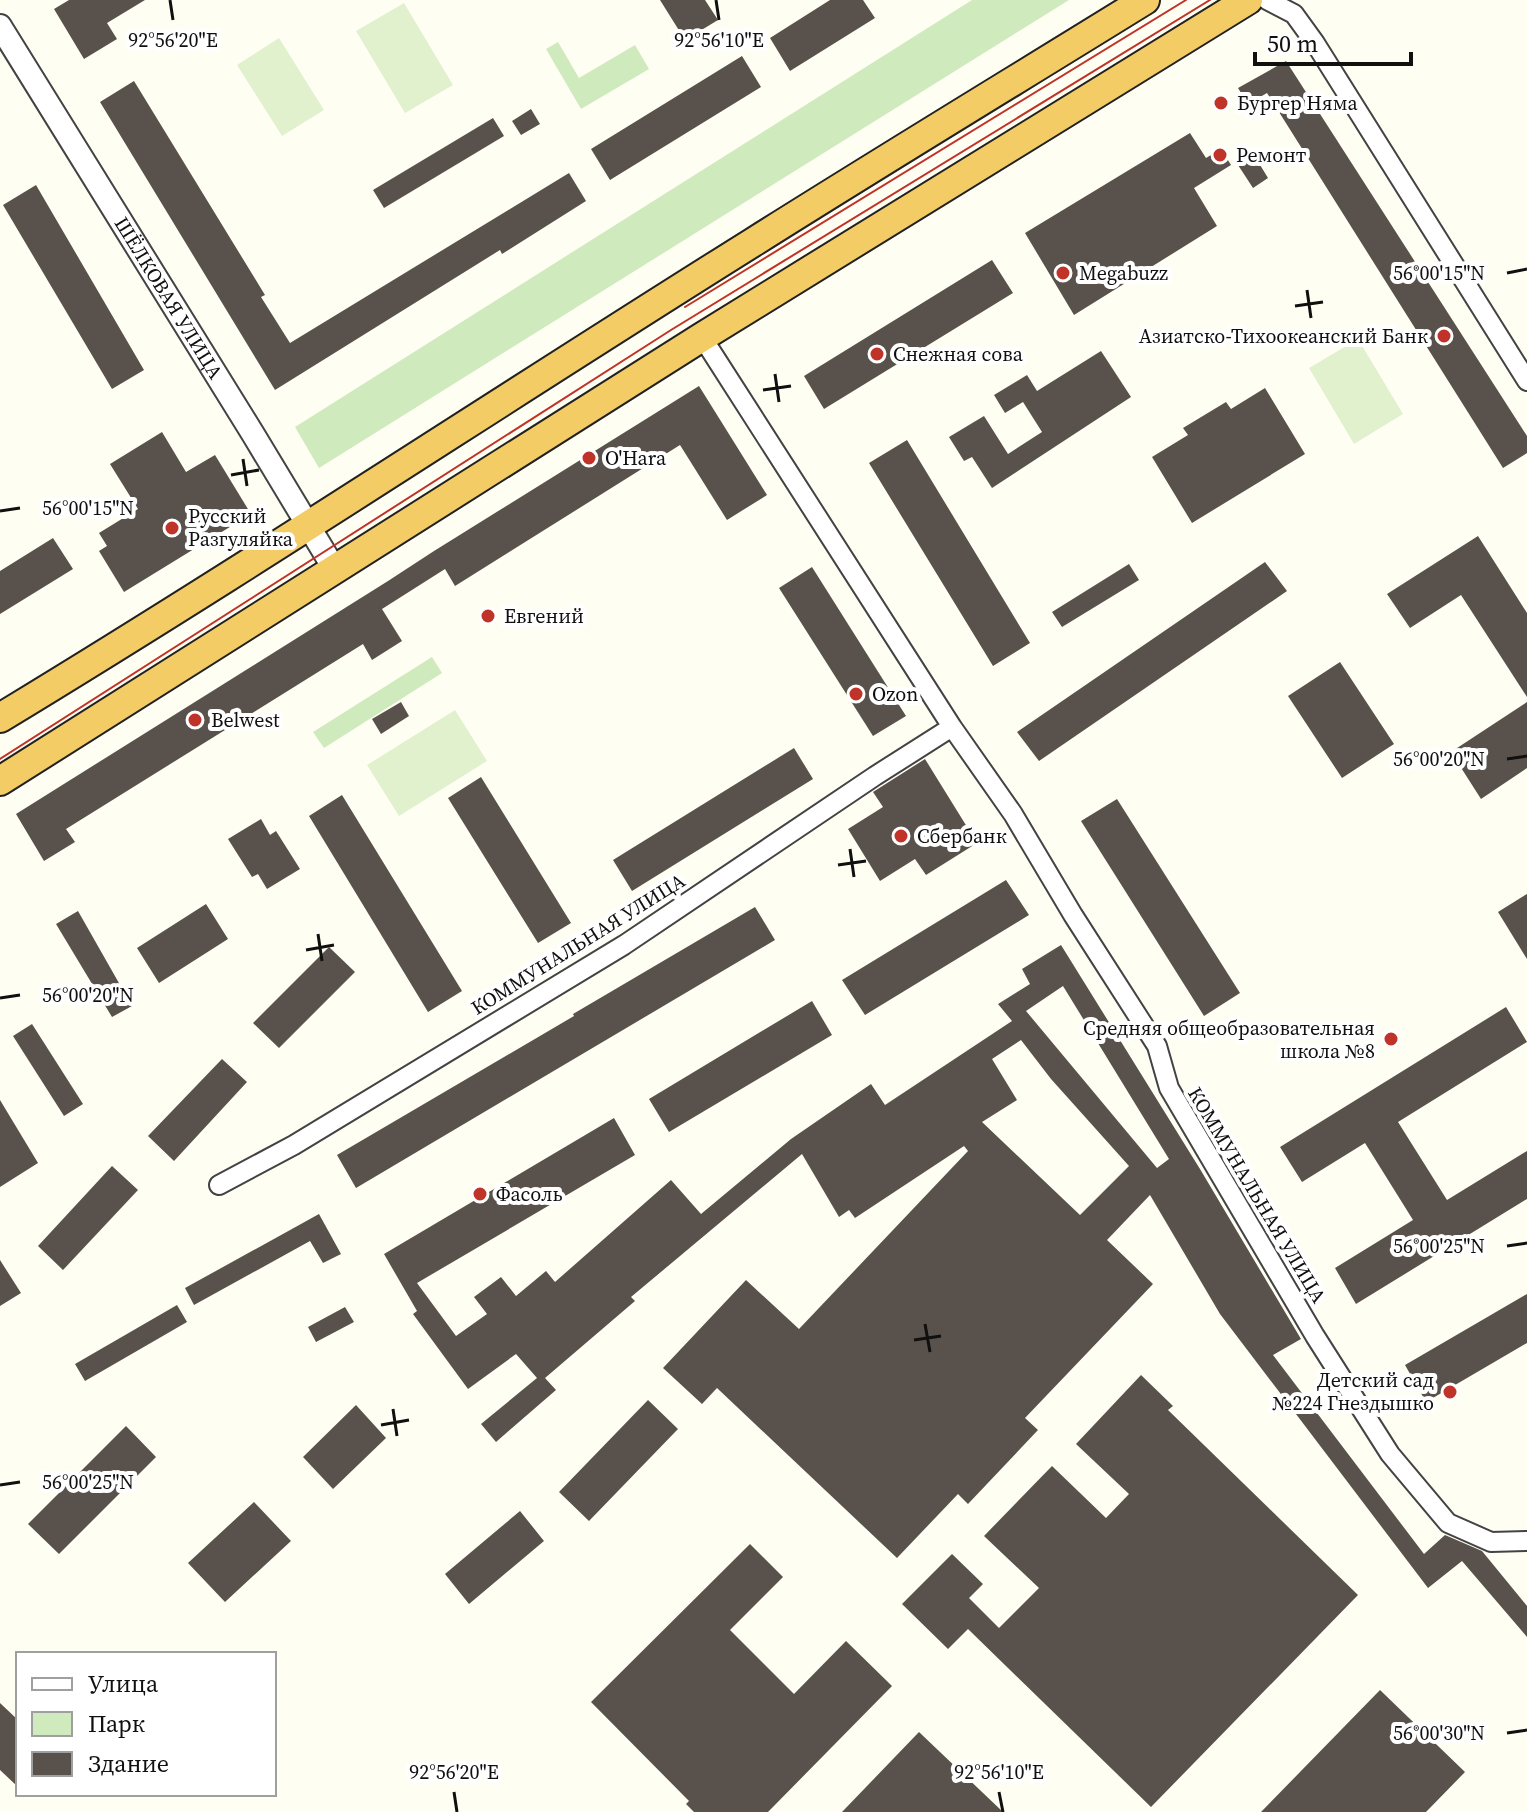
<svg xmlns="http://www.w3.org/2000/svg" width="1527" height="1812" font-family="'Source Serif 4',serif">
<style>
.green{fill:#cfeabc}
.pitch{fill:#e1f1ce}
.building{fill:#59524c;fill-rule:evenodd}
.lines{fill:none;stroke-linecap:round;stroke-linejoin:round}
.minor-casing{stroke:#434343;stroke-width:22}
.tertiary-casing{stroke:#434343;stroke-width:26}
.trunk-casing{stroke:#212121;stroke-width:32}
.minor{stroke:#fff;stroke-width:18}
.tertiary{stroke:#fff;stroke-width:22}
.trunk{stroke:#f4cc65;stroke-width:28}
.tram{stroke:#bf3329;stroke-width:2}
.ticks{fill:none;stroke:#101010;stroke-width:3}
.poi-dot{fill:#bf3329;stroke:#fff;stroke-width:3}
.labels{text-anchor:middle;stroke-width:8;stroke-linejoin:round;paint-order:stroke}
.poi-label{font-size:20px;fill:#101010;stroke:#fff;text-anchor:start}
.street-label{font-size:20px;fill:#101010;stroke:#fff}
.ticks-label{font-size:20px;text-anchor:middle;fill:#101010;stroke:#fff;stroke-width:8;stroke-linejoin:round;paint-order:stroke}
</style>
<rect width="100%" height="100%" fill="#fffef3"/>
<path class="green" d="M972,0h97l-750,468 -24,-41z
M558,42l21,36 56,-33 14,24 -68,40 -35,-60z
M432,657l10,16 -118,75 -11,-16z"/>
<path class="pitch" d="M404,3l49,82 -48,28 -49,-82z
M279,38l45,72 -42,26 -45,-71z
M1358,339l45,75 -49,30 -45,-76z
M455,710l32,51 -88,55 -32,-51z"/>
<path class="building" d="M69,0h76l-38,23 10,16 -33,20 -30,-50z
M660,0h45l13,20 -33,20z
M830,0h33l12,18 -85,53 -20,-33z
M742,56l19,31 -151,93 -19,-31z
M1286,61l241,375v17l-24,15 -236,-375 -19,11 -10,-16z
M134,81l131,214 -4,2 29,46 279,-170 17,28 -84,53 -2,-4 -225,140 -175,-288z
M531,109l9,15 -19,11 -9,-14z
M493,118l11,18 -120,72 -11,-18z
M1190,133l16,25 15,-9 10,16 -37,23 23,38 -143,89 -49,-82z
M1254,155l14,23 -15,10 -15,-23z
M36,185l108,185 -32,19 -109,-184z
M992,260l21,33 -189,116 -20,-33z
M1101,351l30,46 -139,91 -20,-31 -8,4 -15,-24 35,-21 24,38 34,-22 -19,-30 -18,11 -11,-18 33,-20 10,16z
M699,386l68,109 -40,25 -47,-75 -225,141 -10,-17 -63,40 20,32 -30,19 -9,-16 -297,185 9,13 -31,19 -28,-47 372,-233 46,-30z
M1265,388l40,66 -113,69 -40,-66 36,-22 -5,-7 43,-26 5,7z
M162,432l24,40 29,-17 36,59 -127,78 -25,-41 8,-5 -8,-13 39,-24 -28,-45z
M907,440l123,203 -37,23 -124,-203z
M1478,536l49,77v84l-66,-102 -51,33 -23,-34z
M53,538l20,31 -73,45v-43z
M1265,562l22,29 -248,170 -22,-29z
M1129,564l10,16 -77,47 -10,-15z
M812,567l94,149 -33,20 -94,-148z
M1340,662l54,82 -52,34 -54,-82z
M401,702l8,14 -28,18 -9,-15z
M1527,702v66l-46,31 -30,-47z
M794,748l19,31 -181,112 -19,-31z
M925,759l52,84 -51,32 -11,-16 -35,22 -32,-52 35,-22 -10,-15z
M481,777l90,146 -33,20 -90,-145z
M342,795l120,196 -34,21 -119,-196z
M1117,799l123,194 -36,23 -123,-195z
M261,819l9,16 6,-4 24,38 -33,20 -9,-15 -6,3 -24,-38z
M1006,880l23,35 -164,100 -23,-35z
M1527,894v65l-29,-47z
M206,904l22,35 -69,44 -22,-35z
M755,907l20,33 -419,248 -19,-33 237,-139 -1,-2z
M78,911l54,95 -20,11 -56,-93z
M1061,945l139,224 101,170 -28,16 151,199 21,-19 37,16 45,55v31l-65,-76 -34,27 -208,-274 -70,-119 -43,45 46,44 -128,134 13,12 -70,74 -10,-10 -61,64 -180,-170 -15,16 -39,-36 83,-88 53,49 169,-178 -4,-5 -109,72 -6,-8 -10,7 -37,-63 -171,143 4,4 -90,77 11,12 -60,52 -15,-18 56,-46 -21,-24 -48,35 -55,-75 4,-3 -33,-57 230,-136 21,37 -218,128 39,53 31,-22 -13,-17 27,-20 15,19 30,-25 9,11 116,-102 30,34 90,-75 80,-55 14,21 127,-84 -14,-17 32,-20 -8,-15zM1063,986l106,173 -12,9 -131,-157zM1021,1040l30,39 78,87 -49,49 -98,-93 35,-22 -25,-41z
M329,947l26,25 -76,76 -26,-25z
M812,1001l20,34 -163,97 -20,-33z
M1506,1007l21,35 -129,80 49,78 80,-49v48l-171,105 -21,-36 78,-48 -48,-77 -63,39 -22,-35z
M32,1024l51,80 -19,12 -51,-80z
M222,1059l25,23 -73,79 -26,-25z
M0,1100l38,63 -38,24z
M112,1166l26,24 -75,80 -25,-24z
M319,1214l22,40 -18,9 -13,-22 -116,64 -9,-17z
M0,1260l21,33 -21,13z
M1527,1294v49l-101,59 -21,-37z
M177,1305l10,17 -102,59 -10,-17z
M345,1307l9,15 -38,20 -8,-15z
M1141,1375l32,31 -5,4 190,185 -207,212 -183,-178 -20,20 -46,-45 50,-50 31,30 -14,14 30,30 40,-40 -55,-52 68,-70 54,52 23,-24 -53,-50z
M648,1400l30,29 -89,92 -30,-29z
M356,1405l30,33 -53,51 -30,-32z
M126,1426l30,31 -97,97 -31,-30z
M254,1502l37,39 -66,61 -37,-39z
M520,1511l24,30 -75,63 -24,-30z
M750,1544l33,33 -53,53 64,64 52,-53 46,45 -124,126h-74l-8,-8 3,-3 -98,-99z
M1380,1690l85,82 -39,40h-165z
M0,1703l18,17v67l-18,-17z
M919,1732l84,80h-161z"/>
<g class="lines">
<defs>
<path id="minor" d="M1267,0l27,14 21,29 212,338
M702,337l250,390 61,87 60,101 84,131 12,42 146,248 75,118 58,69 43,19 36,-1
M219,1185l75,-40 330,-200 251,-169 77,-49"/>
<g id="tertiary">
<path id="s1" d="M0,26l253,408 82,136"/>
</g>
<path id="trunk" d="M0,718c254,-154 501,-318 752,-475 130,-82 262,-162 393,-243
M0,781l702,-444 546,-337"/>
</defs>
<use href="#minor" class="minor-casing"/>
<use href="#tertiary" class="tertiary-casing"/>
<use href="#trunk" class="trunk-casing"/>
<use href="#minor" class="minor"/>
<use href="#tertiary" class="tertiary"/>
<use href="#trunk" class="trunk"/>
<path class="tram" d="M685,307l501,-307
M0,759l671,-429 539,-330"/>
</g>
<path class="ticks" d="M170,0l3,20M716,0l3,20M1507,273l20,-4M1307,290l4,28M1295,306l28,-4M775,374l4,28M763,390l28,-4M243,459l4,27M231,475l28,-5M0,511l20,-3M1507,759l20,-3M850,849l4,28M838,865l28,-4M318,934l4,27M306,950l28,-5M0,998l20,-3M1507,1246l20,-3M925,1324l5,28M914,1340l27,-4M393,1409l4,27M381,1425l28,-5M0,1485l20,-3M1507,1733l20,-3M454,1792l3,20M999,1792l4,20"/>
<g class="poi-dot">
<circle cx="1221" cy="103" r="8"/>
<circle cx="1220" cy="155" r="8"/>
<circle cx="1063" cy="273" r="8"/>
<circle cx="1444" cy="336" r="8"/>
<circle cx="877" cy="354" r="8"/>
<circle cx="589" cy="458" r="8"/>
<circle cx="172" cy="528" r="8"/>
<circle cx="488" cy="616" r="8"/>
<circle cx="856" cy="694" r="8"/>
<circle cx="195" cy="720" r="8"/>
<circle cx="901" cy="836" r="8"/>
<circle cx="1391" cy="1039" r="8"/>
<circle cx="480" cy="1194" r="8"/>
<circle cx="1450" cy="1392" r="8"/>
</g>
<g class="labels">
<g class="poi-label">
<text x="1237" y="110">Бургер Няма</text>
<text x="1236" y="162">Ремонт</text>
<text x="1079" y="280">Megabuzz</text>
<text x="1428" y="343" text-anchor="end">Азиатско-Тихоокеанский Банк</text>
<text x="893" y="361">Снежная сова</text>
<text x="605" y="465">O'Hara</text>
<text x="188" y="523">Русский<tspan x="188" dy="23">Разгуляйка</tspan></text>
<text x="504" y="623">Евгений</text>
<text x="872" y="701">Ozon</text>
<text x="211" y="727">Belwest</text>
<text x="917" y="843">Сбербанк</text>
<text x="1375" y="1035" text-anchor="end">Средняя общеобразовательная<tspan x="1375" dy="23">школа №8</tspan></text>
<text x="496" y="1201">Фасоль</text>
<text x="1434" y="1387" text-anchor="end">Детский сад<tspan x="1434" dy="23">№224 Гнездышко</tspan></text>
</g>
<g class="street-label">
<text dy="7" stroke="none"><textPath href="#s1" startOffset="320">ШЁЛКОВАЯ УЛИЦА</textPath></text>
<text transform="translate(578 944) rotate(-32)" y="7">КОММУНАЛЬНАЯ УЛИЦА</text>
<text transform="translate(1257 1195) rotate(59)" y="7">КОММУНАЛЬНАЯ УЛИЦА</text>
</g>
</g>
<g class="ticks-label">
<text x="173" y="47">92°56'20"E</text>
<text x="719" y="47">92°56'10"E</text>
<text x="1439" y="280">56°00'15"N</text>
<text x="88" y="515">56°00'15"N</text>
<text x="1439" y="766">56°00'20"N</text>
<text x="88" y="1002">56°00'20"N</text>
<text x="1439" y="1253">56°00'25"N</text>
<text x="88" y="1489">56°00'25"N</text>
<text x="1439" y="1740">56°00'30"N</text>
<text x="454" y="1779">92°56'20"E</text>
<text x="999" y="1779">92°56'10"E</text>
</g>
<rect x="16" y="1652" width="260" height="144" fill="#ffffff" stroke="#9f9f9f" stroke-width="2"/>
<rect x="32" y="1678" width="40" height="12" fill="#ffffff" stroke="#9f9f9f" stroke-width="2"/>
<text x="88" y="1692" font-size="24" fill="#101010">Улица</text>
<rect x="32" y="1712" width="40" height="24" fill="#cfeabc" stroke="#9f9f9f" stroke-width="2"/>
<text x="88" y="1732" font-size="24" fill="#101010">Парк</text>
<rect x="32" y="1752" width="40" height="24" fill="#59524c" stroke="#9f9f9f" stroke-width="2"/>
<text x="88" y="1772" font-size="24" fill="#101010">Здание</text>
<path d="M1255 52v12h156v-12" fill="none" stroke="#101010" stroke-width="4"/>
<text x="1267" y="52" font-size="24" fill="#101010" stroke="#ffffff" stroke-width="6" paint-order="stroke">50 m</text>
</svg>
